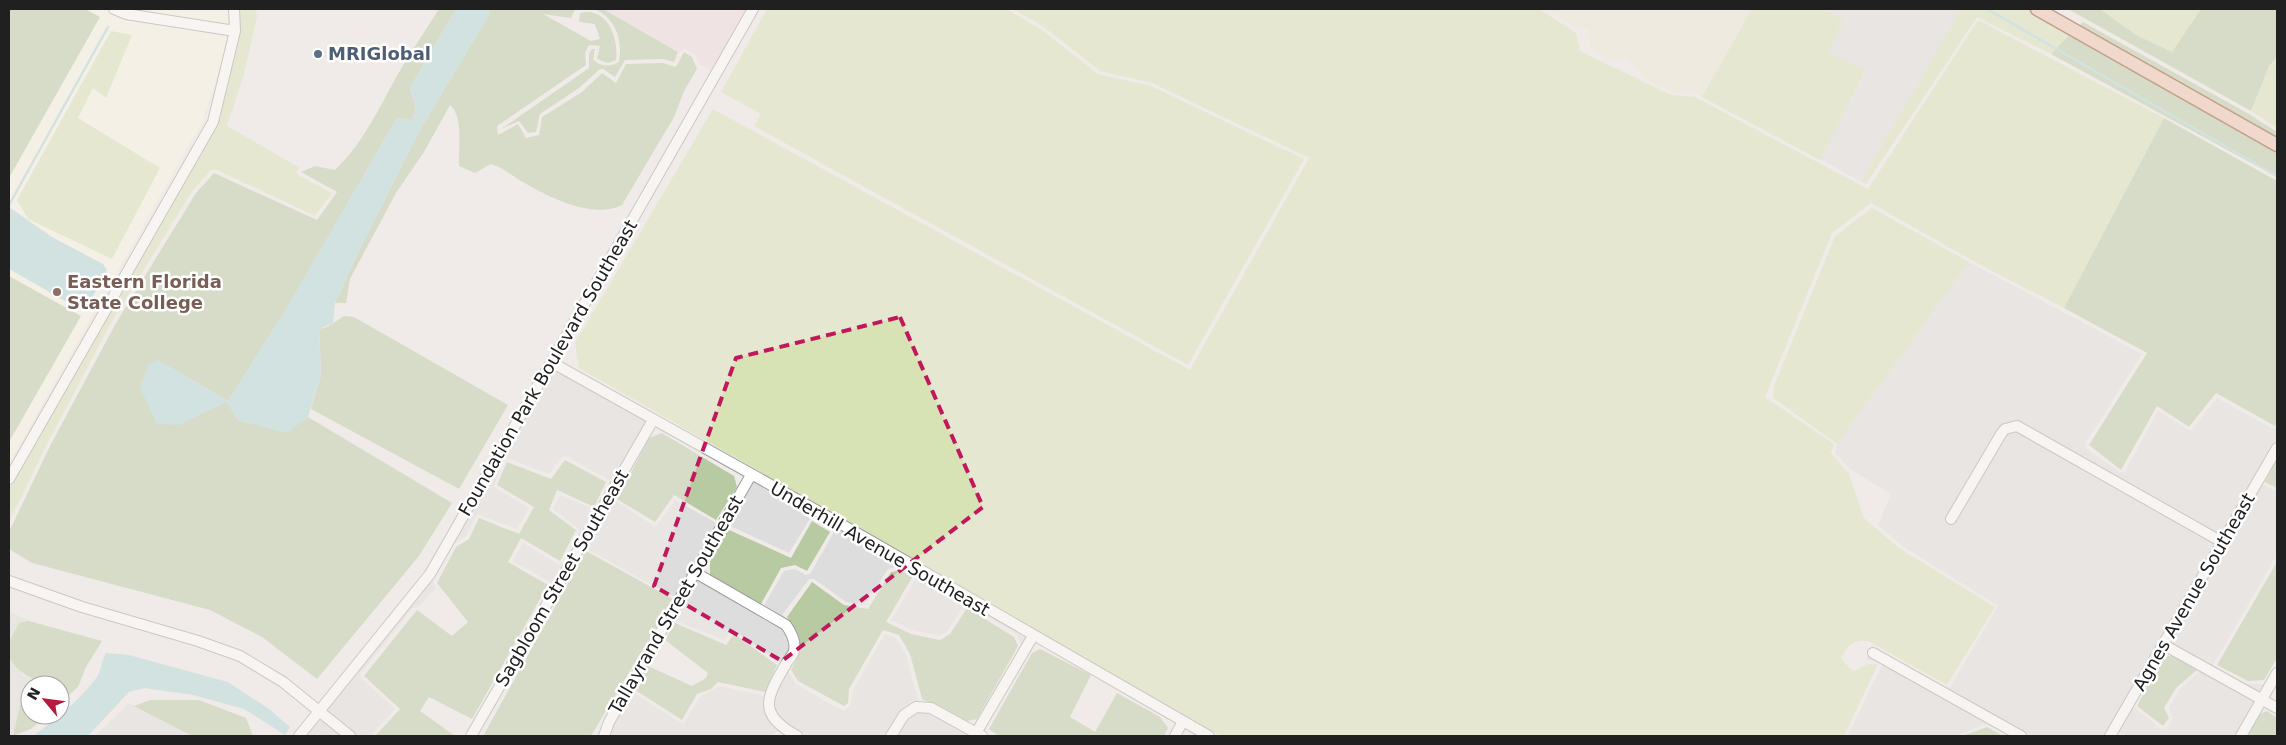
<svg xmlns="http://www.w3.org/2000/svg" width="2286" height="745" font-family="'DejaVu Sans',sans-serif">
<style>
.residential{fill:#deddde}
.commercial{fill:#eedade}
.education{fill:#fbf6e5}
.farmland{fill:#ece8d6}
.grass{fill:#d7e3b5}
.forest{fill:#b7caa2}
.water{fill:#aed7d7}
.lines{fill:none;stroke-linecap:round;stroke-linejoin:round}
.stream{stroke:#aed7d7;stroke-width:2.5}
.minor-casing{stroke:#9d9d9d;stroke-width:12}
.major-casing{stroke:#894613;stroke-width:15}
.minor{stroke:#fff;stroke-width:10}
.major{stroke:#f1c2ac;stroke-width:12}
.marked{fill:none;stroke:#c2185b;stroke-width:4;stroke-dasharray:10 6;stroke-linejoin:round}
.service-dot{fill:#5c6f8a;stroke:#fff;stroke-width:2}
.education-dot{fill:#8d6e63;stroke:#fff;stroke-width:2}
.labels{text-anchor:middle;stroke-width:5;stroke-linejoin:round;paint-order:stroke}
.service-label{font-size:18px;font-weight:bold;fill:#4e5e75;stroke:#fff;text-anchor:start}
.education-label{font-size:18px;font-weight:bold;fill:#785e54;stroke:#fff;text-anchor:start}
.street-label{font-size:18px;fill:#202020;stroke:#fff}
</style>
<rect width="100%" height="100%" fill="#f0ebe8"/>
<path class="residential" d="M1820,9h141l-100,173 -41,-23 45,-87 -37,-19 15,-33z
M1969,262l173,92 -57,90 1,4 33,24h6l33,-61 33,20 26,-33 56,31h4v10l-57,97 -196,-112 -10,-3 -7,1 -10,9 -52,89 9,4 51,-88 12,-6 199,113 -111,193h-76l-83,-48 4,-1 48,-81 -97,-61 -23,-20 13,-31 -41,-25 -15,-16 2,-9z
M553,368l94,53 -42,72 5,-10 -1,-3 -43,-24 -4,1 -13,17 -41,-16 -4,1 -10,28 35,21 -12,21 -40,-15 -11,22 -14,9 -19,37 3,6 -18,19 -5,1 -52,65v5l34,31 -22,24v3h-16l-32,-25 109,-135z
M753,481l109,60 51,30 -15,-4 -10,2 -23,36 -19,-3 -32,-23h-5l-26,35 1,5 -21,-12 21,-36 11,-2 11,6 4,-1 24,-42 -23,-15 -22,36 -61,-28z
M2262,484l15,8v63l-64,110 34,19h18l-5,10 -89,-50z
M560,495l36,15 -44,76 -2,-4 -37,-21 10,-18 35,21 6,-1 16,-33 -27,-21z
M613,499l41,27 4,-2 17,-24 43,24 -42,74 -91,-50z
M917,573l110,64 -5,9 -6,-12 -48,-30 -5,2 -16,26 -7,4 -28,-6 -21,-10 26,-43z
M698,579l85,49 5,8 2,13 -9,15 -46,-33h-4l-7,9 -50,-20z
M9,611l20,10 -10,2 -10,22z
M885,634l11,4 10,17 12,45 3,3 -10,-1 -10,9 -15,25h-80l-19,-10 -10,-10 -4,-10 1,-13 14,-22 8,13 41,24 8,2 6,-5 2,-15z
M1869,655l101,56 43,25 -25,-13 -32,13h-105l-3,-1 34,-70 -3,-4 -13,-1z
M9,656l14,19 17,7 -3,3h-7v8l-10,12 -7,31h-4z
M2201,670l55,31 -20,35h-109l-9,-4 15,-25 28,22h5l7,-10 -4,-11 10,-18z
M719,686l46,10 -1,11 5,12 20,17 -12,-5 -6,5h-162l4,-12 19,-32 51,32 17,-27z
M129,703l63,33h-97z
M917,711l13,2 44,23h-77l10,-18z
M319,717l24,19h-38z"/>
<path class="commercial" d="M603,9h145l-36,62 -13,-7 -4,-9 -9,-6 -8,3z"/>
<path class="education" d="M9,9h221l-6,44 -21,67 -194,343z"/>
<path class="farmland" d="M1545,9h207l-50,88 -8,-4 -22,-1 -25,-12 -19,-20 -13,-2 -7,2 -17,-11 -4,-21 -10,1z"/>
<path class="grass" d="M239,9h17l1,8 -13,57 -17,52 73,42 -3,2 1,5 34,18 -17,23 -100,-47 -4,1 -18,20 -81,131 -65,123 -38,78v-34l208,-365z
M767,9h239l36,21 56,44 53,12 153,73 -116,206 -434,-239 7,-12 -40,-22z
M1013,9h526l37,24 4,18 91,44 24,2 173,92 110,-169 186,98 -100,190 -80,-41 -113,-64 -39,30 -67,164 69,47 -3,9 18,21 15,44 35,30 96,59 -48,78 -79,-44c-15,-1 -20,4 -27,17l12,14 15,-8h10l-34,72h-623l-642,-368 -4,-25 138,-234 477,261 119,-212 -157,-75 -52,-12 -56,-44z
M1752,9h68l23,11 -15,33 37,18 -45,89 -118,-63z
M1961,9h67l43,24 -20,21 -74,-37 -111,167 -5,-2z
M2100,9h101l-29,43 -36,-17z
M111,31l21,4 -26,63 -13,-10 -15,30 82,50 -48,91 -84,-40 -11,-19z
M2277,57v71l-26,-17 18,-45z
M1872,208l97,54 -132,182 -64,-46 1,-12 61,-150z"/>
<path class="forest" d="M9,9h76l15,8 -91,161z
M439,9h17l-46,79 6,19 -4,13 -15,-2 -110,190 -59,93 -70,-41 69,42 11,18 48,12 22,-15 144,86 -33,53 -102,123 -55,-42 -52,-27 -178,-47 -23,-14v-17l41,-86 66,-123 80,-130 18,-20 103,47 20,-28 -36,-20 14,-6 20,4c29,-28 44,-62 63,-96 13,-23 28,-44 41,-65z
M488,9h87l-4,9 -28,-4 48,27 9,-2 -5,-15 -16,-2 1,-9c27,-7 39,25 36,47l-8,3 -11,-4 3,-13 -11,-1 -4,8 1,12 -89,61 1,9 20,-11 8,14 13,-3 3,-18 40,-25 20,-19 14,10 10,-19 37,-1 13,4 8,-15 8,5 5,12 -13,22 -10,26 -52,88c-31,15 -75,-9 -101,-24 -11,-7 -18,-13 -30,-17l-16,9 -16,-7c-1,-18 5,-49 -9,-61l-26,47 -28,41 -46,86 -4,24h-11l27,-59 60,-118 68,-113z
M594,9h9l75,43 -4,10 -11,-3 -38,1 -10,17 -12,-8h-3l-21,19 -39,26 -4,18 -8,1 -9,-12 -18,8 88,-61v-14l3,-5h3l-2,10c6,8 18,8 26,3 4,-22 -3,-44 -25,-53z
M2068,9h32l36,26 36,17 29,-43h76v48l-8,9 -18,45z
M2083,22l166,92 28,18v9l-199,-114z
M2071,33l206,117v27l-226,-123z
M2164,118l113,63v241l-2,4 -59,-33 -27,34 -32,-21 -36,64 -32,-25 58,-92 -83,-45z
M9,276l72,40 -72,126z
M344,316l10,1 154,88 -49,84 -148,-80 10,-34 -2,-46 8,-2z
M662,433l72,43 3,11 -21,33 -42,-25 -19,27 -38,-23 32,-61z
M2277,457v31l-12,-6z
M565,460l41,22 -12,25 -37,-17 -8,20 27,20 -16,31 -39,-23 -13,24 40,23 -76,134 -43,-22 -9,14 35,25h-77l-2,-1 24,-26 -36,-33 53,-66 35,26 16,-14 -31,-39 19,-36 13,-8 10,-21 40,16 15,-27 -37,-22 10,-23 44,17z
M812,521l18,11 -23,39 -12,-6 -14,3 -20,36 -51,-29v-13l17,-33 64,29z
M586,551l87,48 -82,137h-108z
M2277,562v96l-13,22 -16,1 -31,-16z
M898,571l16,3 -28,48 25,12 29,6 10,-6 17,-26 47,29 4,9 -41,73 -10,2 -45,-22 -12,-45 -11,-19 -16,-5 -34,59 -1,14 -4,3 -46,-25 -7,-11c14,-25 11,-30 -4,-53l25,-35 32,23 24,4 23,-37z
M29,621l73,20 -16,26 -8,20 -18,16v-18h-23l3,-3c-15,-6 -35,-18 -31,-37 1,-7 7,-15 10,-22z
M675,623l51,22 8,-11 43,31 -12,27 -47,-10 -7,7 -14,5 -15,26 -47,-30 13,-24 44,20 14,-8 2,-5 -43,-33z
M1040,649l51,26 -21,42 25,15 22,-39 43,24 8,11 -4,8h-165l-10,-7 43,-76z
M2168,656h6l23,14 -21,18 -12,20 5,10 -6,8 -26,-20 21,-41z
M30,693v22h17l-16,14 -18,7 7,-31z
M150,700h49l47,18 7,18h-61l-58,-30z
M2267,711l10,7v18h-30l13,-22z
M1987,727l16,9h-40l2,-1z"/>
<path class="water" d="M456,9h32l2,4 -68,113 -60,118 -27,59 -2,20 -14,6 2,46 -13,42 -21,16 -49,-13 -11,-18 -48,23 -22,-1 -17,-36 8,-23 10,-5 70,41 60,-95 109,-188 15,2 4,-13 -6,-19z
M9,207l43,30 51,27 4,6 -21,39h-7l-70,-40z
M106,653l23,2 99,27 41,27 21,18 -5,8 -41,-26 -51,-14 -49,-7 -15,4 -41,44h-55c22,-16 44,-34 61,-55 7,-7 7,-20 12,-28z"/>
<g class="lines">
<path class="stream" d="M1987,9l290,167
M9,205l99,-178"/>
<defs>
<path id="minor" d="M114,9l12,5 109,17
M551,362l313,175 345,199
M9,479l204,-357 22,-91 -1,-22
M1951,519l50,-85 4,-5 12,-3 205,116
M696,573l90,52c5,7 10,17 8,26 -1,4 -6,9 -8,13 -20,34 -29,50 11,72
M9,581l73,26 116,34 42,15 43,26 67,54
M2164,645l113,63
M1873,653l148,83
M976,733l57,-97
M299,736l131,-162 323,-565
M471,736l182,-316
M604,736l5,-14 142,-247
M891,736l13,-21 12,-8 15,1 51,28
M1175,736l8,-15
M2110,736l167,-288
M2241,736l36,-63"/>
<path id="major" d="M2037,9l240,136"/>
</defs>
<use href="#minor" class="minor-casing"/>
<use href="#major" class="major-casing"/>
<use href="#minor" class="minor"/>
<use href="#major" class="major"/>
</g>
<path d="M0 0H2286V745H0ZM900,317l83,190 -201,154 -128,-75 82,-228z" fill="#f0ebe8" fill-opacity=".55" fill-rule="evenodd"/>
<path class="marked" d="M900,317l83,190 -201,154 -128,-75 82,-228z"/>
<circle class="service-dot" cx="318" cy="54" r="5"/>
<circle class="education-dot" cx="57" cy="292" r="5"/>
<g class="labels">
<g class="service-label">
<text x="328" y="60">MRIGlobal</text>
</g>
<g class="education-label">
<text x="67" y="288">Eastern Florida<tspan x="67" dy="21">State College</tspan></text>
</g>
<g class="street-label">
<text transform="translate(548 368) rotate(-60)" y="6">Foundation Park Boulevard Southeast</text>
<text transform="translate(880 549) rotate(30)" y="6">Underhill Avenue Southeast</text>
<text transform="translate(562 578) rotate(-60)" y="6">Sagbloom Street Southeast</text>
<text transform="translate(2194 592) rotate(-60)" y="6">Agnes Avenue Southeast</text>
<text transform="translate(676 605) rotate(-60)" y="6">Tallayrand Street Southeast</text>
</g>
</g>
<rect width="2286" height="745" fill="none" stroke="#202020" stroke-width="20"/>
<g transform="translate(45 700) rotate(299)"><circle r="24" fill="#ffffff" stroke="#a6a6a6"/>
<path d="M0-4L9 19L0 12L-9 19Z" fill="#b71a40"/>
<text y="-8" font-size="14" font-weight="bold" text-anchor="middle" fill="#202020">N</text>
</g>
</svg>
